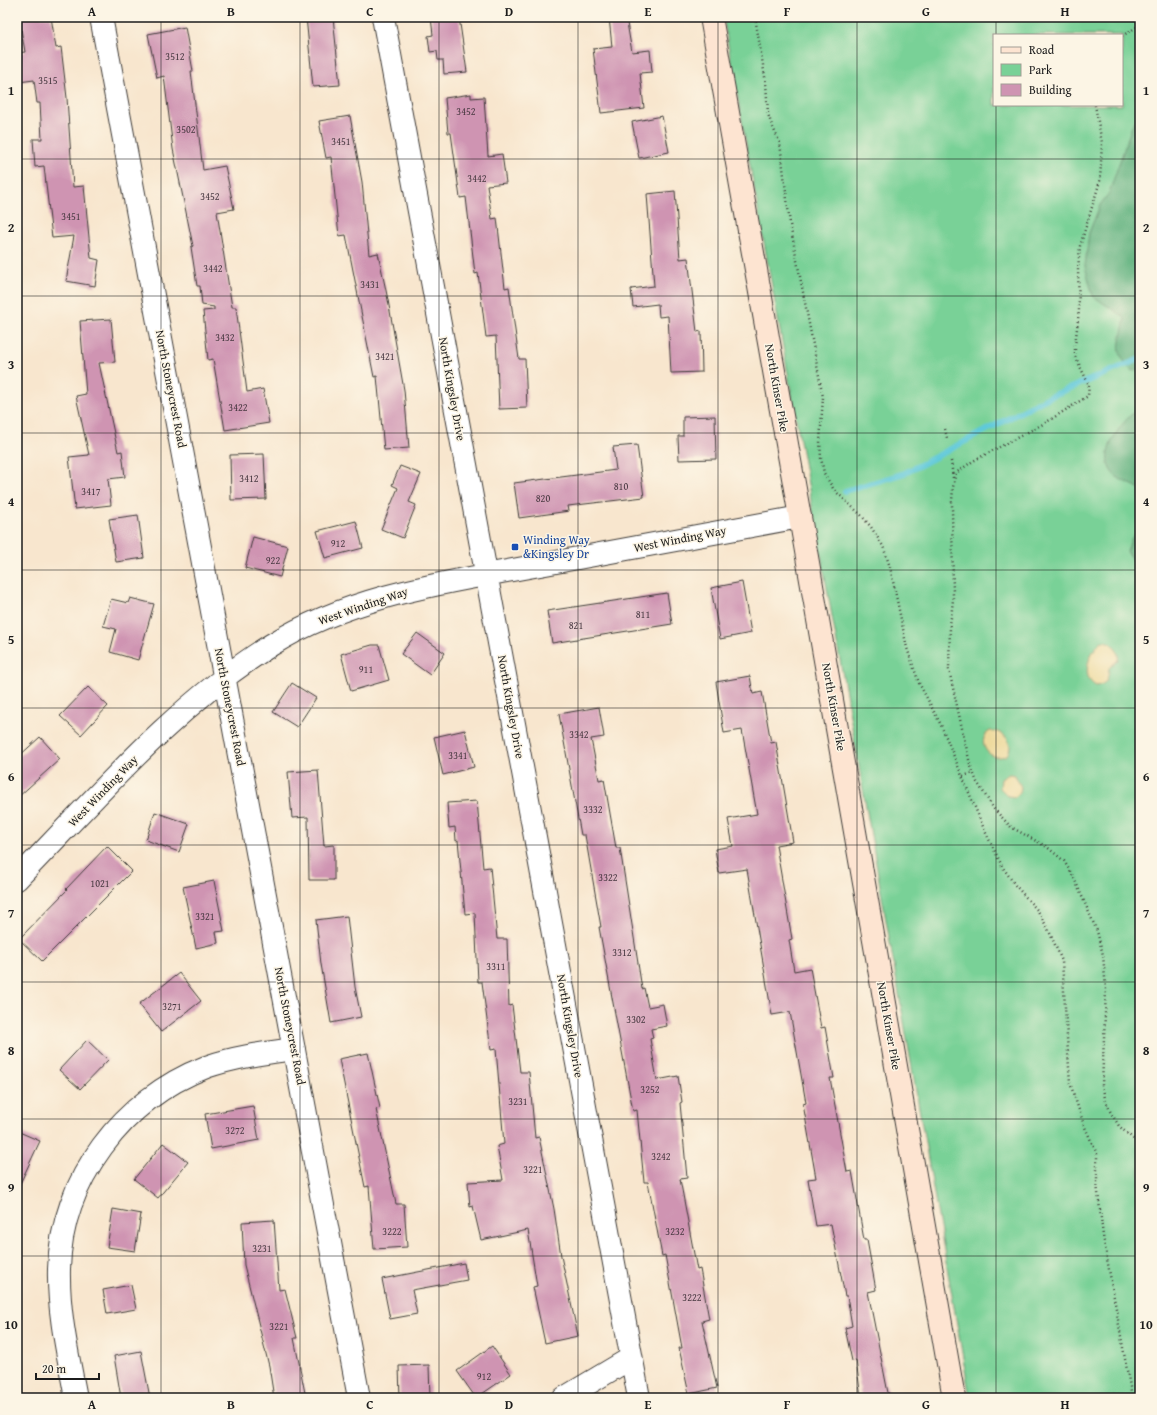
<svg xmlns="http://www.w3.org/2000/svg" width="1157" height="1415" font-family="'Gentium Book Plus',serif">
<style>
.green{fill:#79d197;stroke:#4a765a;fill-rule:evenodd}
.forest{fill:#62b380;stroke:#3f684e}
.sand{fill:#eeda9e;stroke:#857b5d}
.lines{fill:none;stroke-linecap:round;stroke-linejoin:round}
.stream{stroke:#5fc9da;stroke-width:6}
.building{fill:#cf94b2}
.street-casing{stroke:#3d3a37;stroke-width:24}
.secondary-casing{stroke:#3d3a37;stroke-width:24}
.path{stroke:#3d3a37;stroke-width:2.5;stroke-dasharray:1 3;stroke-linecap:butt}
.street{stroke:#fff;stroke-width:22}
.secondary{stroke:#fde4d1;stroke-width:22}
.grid{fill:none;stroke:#1c1c1c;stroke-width:1;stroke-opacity:0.55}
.transit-dot{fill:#1a4fb4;stroke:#fcf5e5;stroke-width:1.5}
.labels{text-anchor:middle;stroke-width:3;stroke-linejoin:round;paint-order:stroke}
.number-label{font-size:10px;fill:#493a42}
.street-label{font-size:12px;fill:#1c1c1c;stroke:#fcf5e5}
.transit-label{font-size:12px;fill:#164399;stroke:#fcf5e5;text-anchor:start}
.neatline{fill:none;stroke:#1c1c1c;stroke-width:1.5}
.grid-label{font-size:13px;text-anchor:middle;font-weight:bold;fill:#1c1c1c}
</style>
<rect width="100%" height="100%" fill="#fcf5e5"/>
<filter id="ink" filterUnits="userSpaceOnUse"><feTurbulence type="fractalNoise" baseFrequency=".025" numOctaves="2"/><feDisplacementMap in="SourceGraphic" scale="8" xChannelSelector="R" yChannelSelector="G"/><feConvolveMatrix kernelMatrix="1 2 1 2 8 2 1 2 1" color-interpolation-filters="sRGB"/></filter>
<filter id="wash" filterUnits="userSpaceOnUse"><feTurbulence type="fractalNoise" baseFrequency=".012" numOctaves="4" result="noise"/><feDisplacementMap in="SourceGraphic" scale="16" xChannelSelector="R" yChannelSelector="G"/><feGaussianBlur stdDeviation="0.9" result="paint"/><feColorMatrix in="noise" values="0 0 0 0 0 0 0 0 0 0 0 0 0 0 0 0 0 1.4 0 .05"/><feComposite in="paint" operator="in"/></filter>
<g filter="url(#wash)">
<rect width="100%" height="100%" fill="#f8e6ce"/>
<path class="green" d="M723,17h417v1381h-170l-122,-694zM994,35h128v70h-128z"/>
<path class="forest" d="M1140,99v270l-8,2c-20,-21 -11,-28 -7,-53l-32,-22 -8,-30 4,-33 11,-28 9,-12 23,-67 5,-9v-15z
M1140,407v82c-9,-6 -25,-9 -30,-20 -10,-21 14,-50 30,-62z
M1140,529v32l-5,1 -8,-10 4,-13z"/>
<path class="sand" d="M1102,641c10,0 18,9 16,19l-9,8c-1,10 -1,16 -13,18 -17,-9 -6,-36 6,-45z
M990,731c12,-1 26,11 17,24 -17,9 -33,-14 -17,-24z
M1009,774l6,1 6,12 -1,6 -5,4 -7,-1 -8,-8 1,-9z"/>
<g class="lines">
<path class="stream" d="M845,491l60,-18 144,-76 91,-38"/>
</g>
<g id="blocks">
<path class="building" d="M19,17h32l5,31 5,-1 6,51 6,89 11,-1 7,72 8,2 -4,26 -29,-5 8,-45 -22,2 -8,-72 -9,1 -2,-28h9l-2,-36h-3l-3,-23 -15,2 -2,-29 8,-1z
M306,17h27l7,68 -27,2z
M431,17h28l8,55 -23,2 -1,-14h-5l-1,-9 -7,1 -2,-16 5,-1z
M609,17h17l6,35 18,-2 2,22 -12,1 4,35 -43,5 -8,-64 19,-2z
M185,27l8,44h-2l12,99 22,-4 9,43 -17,3 15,95h4l11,85 16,-3 6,34 -44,7 -12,-71 -5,1 -5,-49 11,-1v-3l-12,-2 -2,-19h-3l-6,-39 2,-1 -20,-97 -9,-73 -7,2 -9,-44z
M471,94v4l13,-1 4,59 14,-2 4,29 -19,2 5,34 5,-1 8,70 4,-1 10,72h6l2,49 -28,1 -3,-73 -10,1 -8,-64 -3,1 -9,-77 -6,1 -9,-65h-3l-3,-35z
M350,116l12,66 7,73 9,-2 10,47 16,90 5,58 -25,2 -7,-74 -3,1 -28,-142 -7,1 -8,-79 -5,1 -7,-37z
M662,116l7,36 -30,6 -7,-36z
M675,191l5,68 8,-1 9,74 4,-1 1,41 -31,1 -3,-57 -9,1 -1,-13 -25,3 -2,-18 23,-3 -7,-92z
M111,319l4,43 -16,1 19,89 4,-1 3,26 -17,2 3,26 -36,4 -6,-52 20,-2 -13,-59 10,-2 -6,-73z
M715,416l1,43 -37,1 -1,-24h5v-19z
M637,445l7,52 -76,9 1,5 -50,7 -5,-35 102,-13 -3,-23z
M264,454l2,45 -35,1 -1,-45z
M400,466l21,8 -12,28 7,3 -13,33 -22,-9 17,-41 -6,-3z
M138,515l6,43 -28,4 -7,-43z
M356,521l7,27 -38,10 -8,-27z
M253,537l35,9 -8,31 -35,-9z
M742,582l9,51 -31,6 -9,-51z
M667,593l5,31 -120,19 -5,-32z
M130,598l24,6 -16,56 -28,-8 6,-23 -13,-3 8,-27 17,4z
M417,633l28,20 -15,22 -29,-21z
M372,645h7l10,35 -38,11 -10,-37z
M750,676l3,18 9,-2 9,51 5,-1 17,100 -17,3 16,94 -3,1 5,31 16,-3 11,60 4,-1 9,51h-4l17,94 5,-1 12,69h3l9,50 -8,2 21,106h-28l-5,-38 -4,1 -7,-33 7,-2 -5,-30h-2l-14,-72 -15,2 -8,-47 8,-1 -13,-74 3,-1 -16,-91 -18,3 -25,-146 -28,4 -4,-24 18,-3 -5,-27 29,-5 -15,-84 -18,3 -8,-51z
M292,683l24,15 -19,29 -24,-15z
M88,687l20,19 -27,29 -21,-19z
M599,707l5,30 -13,2 8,41 5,-1 12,69h4l22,141 2,-1 4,19 15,-3 4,22 -16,3 2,9 -3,1 7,41 21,-4 4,26 -2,1 7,75 -7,1 17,91 3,-1 9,50 -7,2 15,67 -28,6 -10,-46h3l-17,-93 -3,1 -14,-74h-4l-7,-72 -4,1 -34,-184h2l-16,-92h-4l-22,-121z
M465,730l9,37 -31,8 -9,-38z
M40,737l20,22 -43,39v-40z
M318,770l6,76 10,-1v35h-25l-1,-63 -16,1 -4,-46z
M477,801l6,67 7,-1 7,72h10l2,67 3,-1 8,67h9l6,66 4,-1 15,72 7,47 17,80 -33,7 -12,-56 4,-1 -9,-56 -47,10 -8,-34 -3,1 -2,-25 35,-2 -6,-34 7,-2 -8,-95 -5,1 -9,-68h-4l-3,-69 -10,1 -7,-74 -2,1 -1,-14 -6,1 -2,-25z
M155,812l34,12 -10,28 -33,-12z
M107,846l25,25 -90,90 -23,-22 48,-49 -1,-1z
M214,881l10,50 -8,1 2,11 -22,5 -13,-61z
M347,916l8,71 6,30 -30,6 -10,-59 -5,-44z
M179,973l22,28 -40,31 -22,-28z
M87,1040l21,20 -28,29 -21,-19z
M368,1053l12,55 -4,1 20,95h8l3,43 -33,2 -5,-63 -4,1 -26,-128z
M253,1106l6,34 -48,9 -6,-35z
M17,1131l23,10 -23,49z
M163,1143l25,19 -30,36 -24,-19z
M113,1209l28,5 -6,37 -28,-4z
M274,1220l5,70 6,-1 12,49h-3l12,60h-32l-5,-32 -25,-101 -2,-43z
M464,1263l3,17 -55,10 5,24 -27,5 -8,-40z
M131,1285l5,24 -29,5 -4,-24z
M492,1346l19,28 -35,24 -19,-27z
M141,1351l9,47h-29l-7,-42z
M429,1365l1,33h-30l-1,-32z"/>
</g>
</g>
<g filter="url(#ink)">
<use href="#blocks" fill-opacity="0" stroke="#3d3a37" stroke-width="1"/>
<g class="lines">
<defs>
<path id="street" d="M101,17l258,1381
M383,17l256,1381
M17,879c80,-82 156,-172 254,-234 80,-50 177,-63 269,-80 87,-16 174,-32 260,-48
M76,1398c-8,-43 -18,-85 -17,-129 2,-89 64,-170 147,-202 28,-10 59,-14 88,-18
M564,1398l67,-40"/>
<path id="secondary" d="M711,17l89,500 154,881"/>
</defs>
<use href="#street" class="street-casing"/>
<use href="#secondary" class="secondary-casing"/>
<path class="path" d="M755,17l11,66 2,31 3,9 9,20 10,81 33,173 -3,44 1,17 3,15 10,17 27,25 10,12 12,19 7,21 17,81 12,35 22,42 43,104 18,37 13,19 23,26 11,20 13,30 8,122 14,42 13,29v30l6,52 29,162
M1122,36l18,-11
M1095,105l7,38 -2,38 -20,65 -2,23 1,42 -4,35v10l14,29 -1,11 -43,27 -72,38 -17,12 -3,14 -1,15 1,98 -3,26 -1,44 21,94 7,18 17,27 17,18 36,20 17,14 10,17 23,53 6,24 3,35 -4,95 3,13 5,13 9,15 21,19
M945,429l2,9
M951,461l2,17
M963,776l10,-3"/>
<use href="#street" class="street"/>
<use href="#secondary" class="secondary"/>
</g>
</g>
<path class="grid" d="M161,17v1381M300,17v1381M439,17v1381M578,17v1381M718,17v1381M857,17v1381M996,17v18M996,105v1293M17,159h1123M17,296h1123M17,433h1123M17,570h1123M17,708h1123M17,845h1123M17,982h1123M17,1119h1123M17,1256h1123"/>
<rect class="transit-dot" x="511" y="543" width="8" height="8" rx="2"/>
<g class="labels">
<g class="number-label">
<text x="175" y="60">3512</text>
<text x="48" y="84">3515</text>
<text x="466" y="115">3452</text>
<text x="186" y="133">3502</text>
<text x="341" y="145">3451</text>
<text x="477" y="182">3442</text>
<text x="210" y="200">3452</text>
<text x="71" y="220">3451</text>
<text x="213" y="272">3442</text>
<text x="370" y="288">3431</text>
<text x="225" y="341">3432</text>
<text x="385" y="360">3421</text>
<text x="238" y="411">3422</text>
<text x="249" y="482">3412</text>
<text x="621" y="490">810</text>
<text x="91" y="495">3417</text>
<text x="543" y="502">820</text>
<text x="338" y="547">912</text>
<text x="273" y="564">922</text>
<text x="643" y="618">811</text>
<text x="576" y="629">821</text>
<text x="366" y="673">911</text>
<text x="579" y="738">3342</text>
<text x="458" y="759">3341</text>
<text x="593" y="813">3332</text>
<text x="608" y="881">3322</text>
<text x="100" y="887">1021</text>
<text x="205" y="920">3321</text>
<text x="622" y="956">3312</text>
<text x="496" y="970">3311</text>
<text x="172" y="1010">3271</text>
<text x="636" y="1023">3302</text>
<text x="650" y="1093">3252</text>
<text x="518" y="1105">3231</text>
<text x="235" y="1134">3272</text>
<text x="661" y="1160">3242</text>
<text x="533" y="1173">3221</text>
<text x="392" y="1235">3222</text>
<text x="675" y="1235">3232</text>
<text x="262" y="1252">3231</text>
<text x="692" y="1301">3222</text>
<text x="279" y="1330">3221</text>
<text x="484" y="1380">912</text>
</g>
<g class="street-label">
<text transform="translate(777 388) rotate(80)" y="4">North Kinser Pike</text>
<text transform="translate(171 389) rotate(79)" y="4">North Stoneycrest Road</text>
<text transform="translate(452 389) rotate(80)" y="4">North Kingsley Drive</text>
<text transform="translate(680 539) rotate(-11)" y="4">West Winding Way</text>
<text transform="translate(363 606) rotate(-19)" y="4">West Winding Way</text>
<text transform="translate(230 707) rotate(79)" y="4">North Stoneycrest Road</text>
<text transform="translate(511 707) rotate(80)" y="4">North Kingsley Drive</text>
<text transform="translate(834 707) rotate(80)" y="4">North Kinser Pike</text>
<text transform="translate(103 791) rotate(-46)" y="4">West Winding Way</text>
<text transform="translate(290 1026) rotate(79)" y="4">North Stoneycrest Road</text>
<text transform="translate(570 1026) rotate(80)" y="4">North Kingsley Drive</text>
<text transform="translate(889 1026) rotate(80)" y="4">North Kinser Pike</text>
</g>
<g class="transit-label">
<text x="523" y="544">Winding Way<tspan x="523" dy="14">&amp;Kingsley Dr</tspan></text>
</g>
</g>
<rect width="1157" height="1415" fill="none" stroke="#fcf5e5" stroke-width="44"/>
<rect x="993" y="34" width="130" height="72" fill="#fcf5e5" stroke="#a29e95"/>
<rect x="1001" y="47" width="20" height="6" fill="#fde4d1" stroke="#a29e95"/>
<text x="1029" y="54" font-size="12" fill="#1c1c1c">Road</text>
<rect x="1001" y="64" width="20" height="12" fill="#79d197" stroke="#a29e95"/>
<text x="1029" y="74" font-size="12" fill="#1c1c1c">Park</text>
<rect x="1001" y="84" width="20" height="12" fill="#cf94b2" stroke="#a29e95"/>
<text x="1029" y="94" font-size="12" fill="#1c1c1c">Building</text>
<path d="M36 1373v6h63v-6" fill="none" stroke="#1c1c1c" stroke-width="2"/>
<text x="42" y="1373" font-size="12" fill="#1c1c1c" stroke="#fcf5e5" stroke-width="3" paint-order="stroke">20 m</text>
<rect x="22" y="22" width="1113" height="1371" class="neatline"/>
<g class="grid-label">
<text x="92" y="16">A</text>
<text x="231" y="16">B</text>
<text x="370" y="16">C</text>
<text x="509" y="16">D</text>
<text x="648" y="16">E</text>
<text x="787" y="16">F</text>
<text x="926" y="16">G</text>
<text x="1065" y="16">H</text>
<text x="11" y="95">1</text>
<text x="1146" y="95">1</text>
<text x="11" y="232">2</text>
<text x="1146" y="232">2</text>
<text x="11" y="369">3</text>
<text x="1146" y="369">3</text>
<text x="11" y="506">4</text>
<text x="1146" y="506">4</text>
<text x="11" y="644">5</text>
<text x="1146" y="644">5</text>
<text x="11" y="781">6</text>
<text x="1146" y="781">6</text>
<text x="11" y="918">7</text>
<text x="1146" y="918">7</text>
<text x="11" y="1055">8</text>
<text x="1146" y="1055">8</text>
<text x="11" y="1192">9</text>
<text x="1146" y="1192">9</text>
<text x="11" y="1329">10</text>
<text x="1146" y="1329">10</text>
<text x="92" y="1409">A</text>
<text x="231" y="1409">B</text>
<text x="370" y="1409">C</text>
<text x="509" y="1409">D</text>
<text x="648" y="1409">E</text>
<text x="787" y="1409">F</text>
<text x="926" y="1409">G</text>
<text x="1065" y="1409">H</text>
</g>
</svg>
